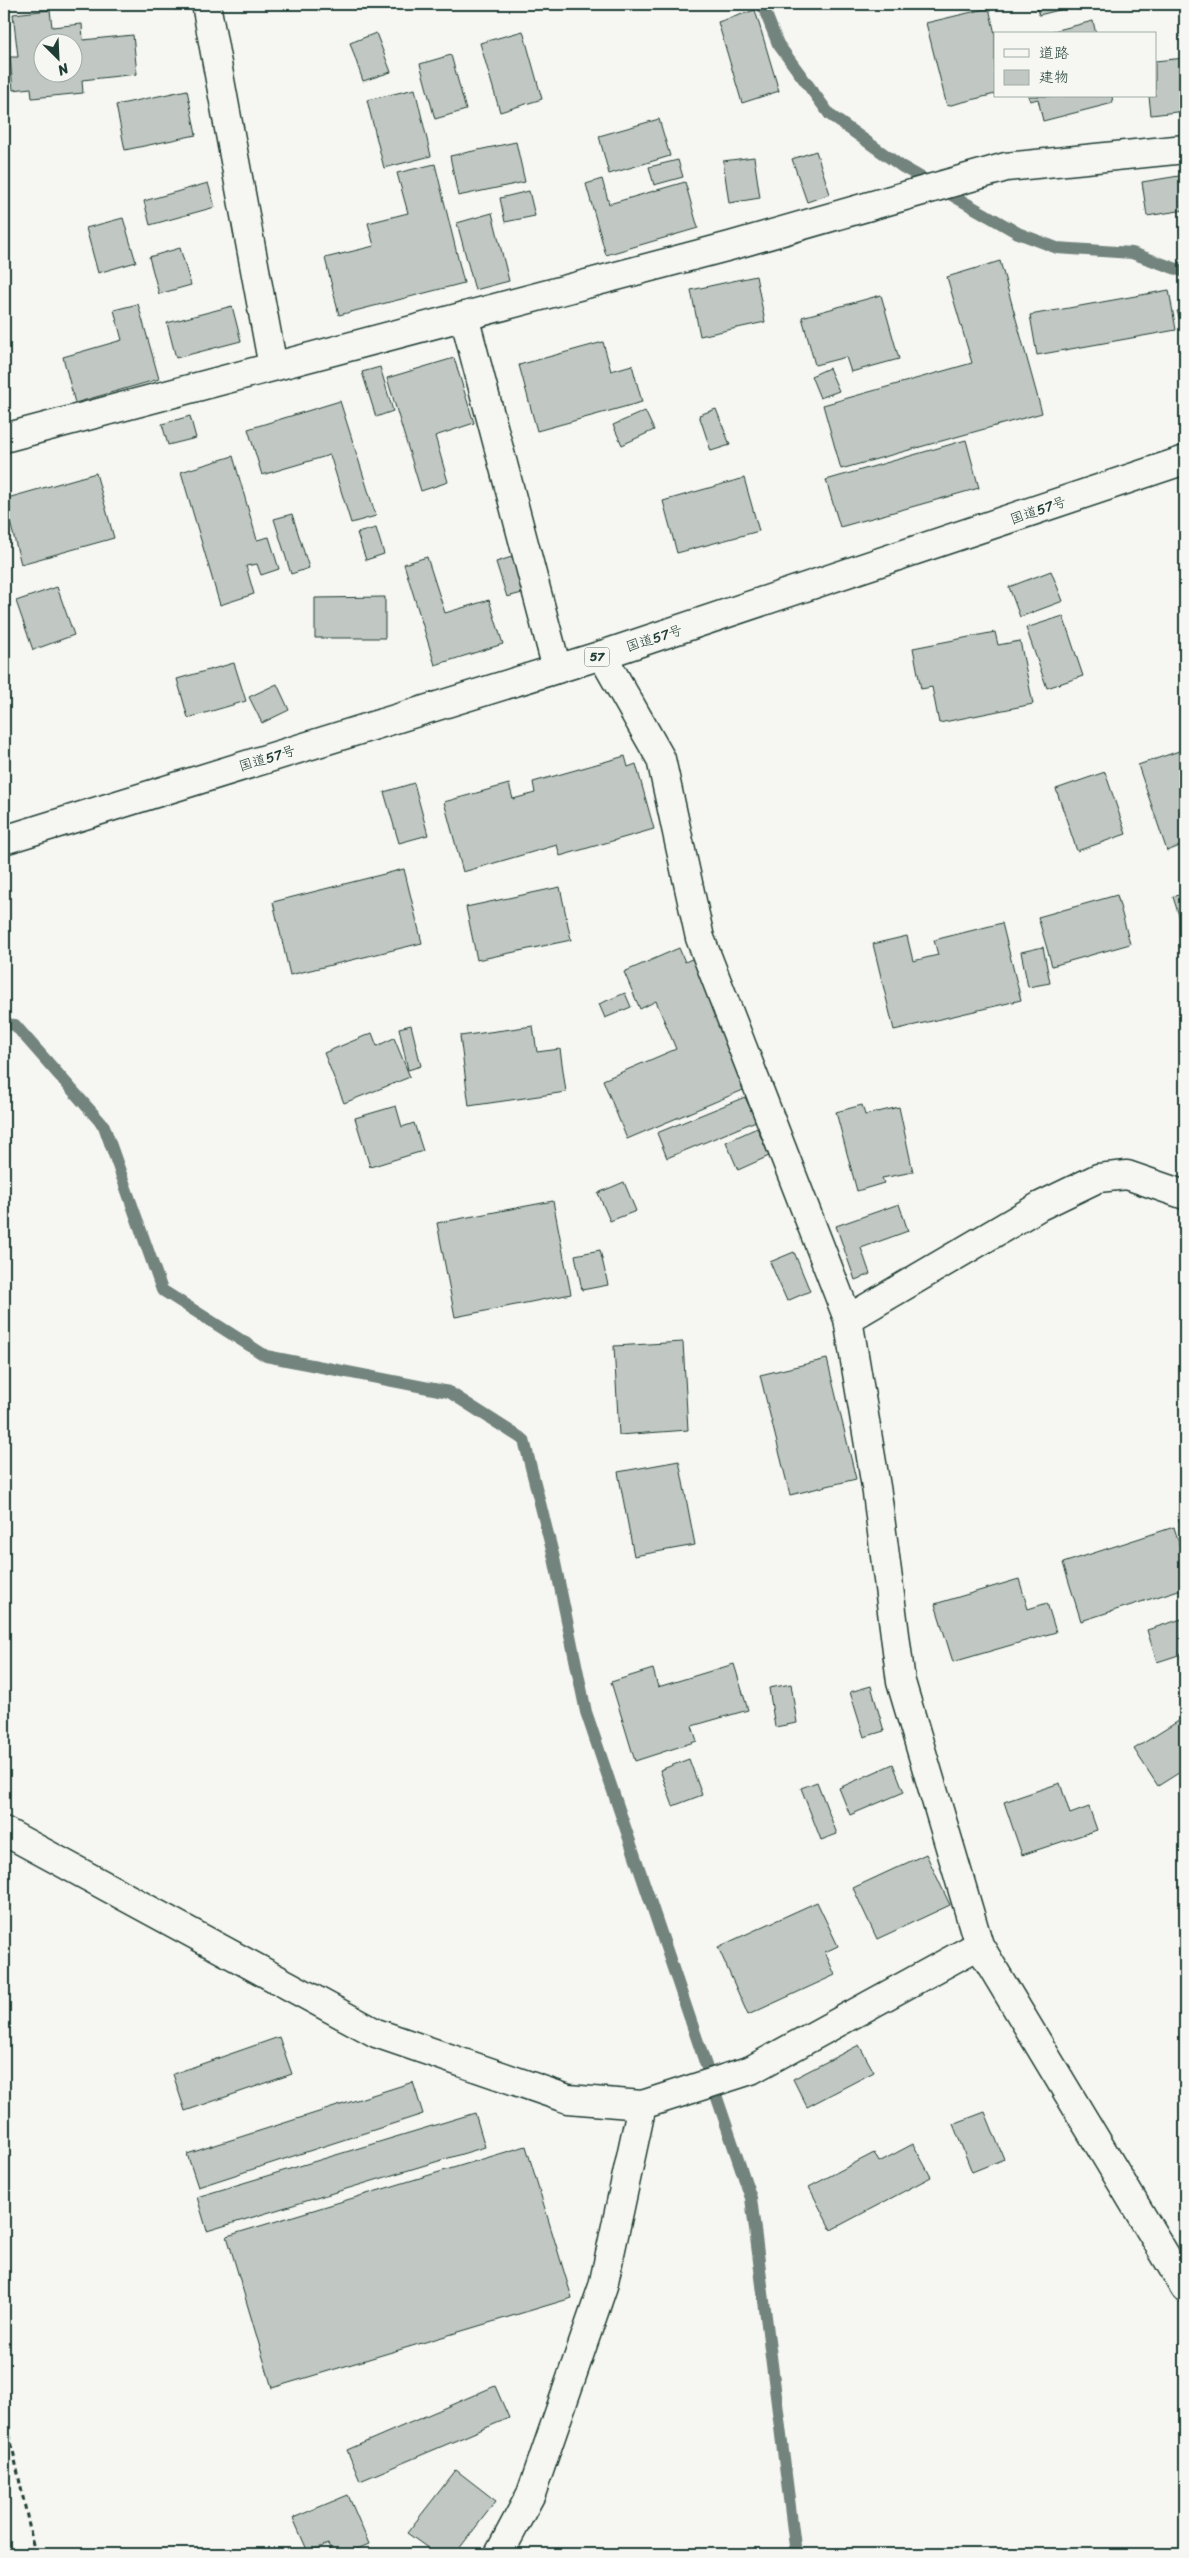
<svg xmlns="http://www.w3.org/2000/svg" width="1189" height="2558" font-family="Sriracha,'Klee One',sans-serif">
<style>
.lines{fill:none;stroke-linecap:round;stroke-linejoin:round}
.stream{stroke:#72847d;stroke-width:12}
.building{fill:#c1c8c3;stroke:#1f3d34;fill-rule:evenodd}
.minor-casing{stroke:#1f3d34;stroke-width:31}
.trunk-casing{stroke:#1f3d34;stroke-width:31}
.path{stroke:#1f3d34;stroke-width:3;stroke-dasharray:5 4;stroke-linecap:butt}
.minor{stroke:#f6f6f2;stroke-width:28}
.trunk{stroke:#f6f6f2;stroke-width:28}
.labels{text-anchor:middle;stroke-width:4;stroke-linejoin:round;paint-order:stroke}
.shield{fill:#f6f6f2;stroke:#60746d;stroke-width:1}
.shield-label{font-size:12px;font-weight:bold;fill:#1f3d34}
.street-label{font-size:14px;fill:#1f3d34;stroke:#f6f6f2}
</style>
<rect width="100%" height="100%" fill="#f6f6f2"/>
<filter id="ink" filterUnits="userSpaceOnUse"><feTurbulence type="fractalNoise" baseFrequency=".02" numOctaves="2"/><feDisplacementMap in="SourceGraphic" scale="10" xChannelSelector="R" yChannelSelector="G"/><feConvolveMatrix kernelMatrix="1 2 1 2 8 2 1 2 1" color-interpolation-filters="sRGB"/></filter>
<g filter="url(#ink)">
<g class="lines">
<path class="stream" d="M762,4l16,40 52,71 71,51 117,67 39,15 75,5 53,19
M4,1024l11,1 89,101 58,164 104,66 183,36 75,48 30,118 32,154 165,486 45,356"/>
</g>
<path class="building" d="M1036,4h47l-44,11z
M989,8l6,26v60l-48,12 -21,-83z
M50,10l2,17 30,-3 1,16 50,-5 4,39 -55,6 1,13 -51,5 -1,-10 -18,2 -3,-33h8l-5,-43zM42,42h30v30h-30z
M755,10l24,81 -37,12 -24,-81z
M1093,21l3,13h-54z
M523,31l19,68 -42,13 -20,-69z
M376,33l15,39 -28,9 -13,-38z
M451,55l15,55 -31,9 -15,-55z
M1185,58v53l-34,4 -2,-19h6v-35z
M415,89l16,67 -47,12 -17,-68z
M187,90l9,45 -71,15 -9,-45z
M1028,96h84l1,7 -70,18 -5,-22 -8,2z
M659,119l11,37 -61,18 -10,-38z
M516,142l9,40 -67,14 -8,-40z
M816,151l14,43 -23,8 -15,-43z
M754,157l6,41 -31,5 -6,-42z
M678,160l5,17 -29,8 -5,-18z
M435,164l29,119 -125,32 -14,-57 49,-12 -6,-23 40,-10 -11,-40z
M1185,175v35l-38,6 -5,-34z
M602,179l7,25 76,-22 13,46 -92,27 -20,-71z
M208,183l7,24 -65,18 -6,-24z
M529,191l6,25 -30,6 -5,-24z
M492,213l17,68 -34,9 -18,-67z
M123,218l13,44 -38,11 -12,-45z
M180,248l11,37 -32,9 -10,-37z
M1000,261l42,152 -201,56 -18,-64 149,-42 -25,-86z
M756,276l9,46 -65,14 -9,-46z
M1169,290l7,40 -139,25 -7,-40z
M881,295l18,64 -48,13 -5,-15 -31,8 -13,-48z
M138,304l21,75 -84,24 -12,-46 59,-17 -8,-30z
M232,306l9,35 -65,17 -9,-35z
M1185,308v28l-8,-25z
M603,342l8,29 21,-6 10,37 -105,29 -18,-66z
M454,358l20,65 -39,13 13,46 -27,9 -34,-113z
M380,367l13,44 -17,6 -14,-45z
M829,368l10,23 -19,7 -9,-22z
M340,401l36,115 -25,7 -21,-68 -68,20 -14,-46z
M716,409l14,36 -19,6 -12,-36z
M645,411l9,19 -32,15 -9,-20z
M190,416l6,22 -28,7 -6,-21z
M966,440l13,48 -139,39 -14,-47z
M233,456l24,84 12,-3 10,32 -18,6 -4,-11 -11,2 8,28 -34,11 -39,-133z
M96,473l18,65 -93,26 -17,-65z
M744,478l15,53 -82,22 -14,-52z
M292,514l17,54 -18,6 -17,-55z
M376,528l8,26 -18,6 -9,-27z
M515,556l11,36 -19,5 -11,-35z
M427,557l18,56 44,-13 14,44 -68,21 -31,-101z
M1051,571l12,30 -43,16 -11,-30z
M57,587l17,48 -41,15 -17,-49z
M385,597v41h-70v-40z
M1063,616l20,60 -36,12 -21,-60z
M995,632l3,13 22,-4 13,63 -94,19 -7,-36 -11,2 -8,-41z
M234,663l12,38 -58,17 -11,-39z
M277,684l12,26 -27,13 -13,-26z
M1185,749v95l-18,7 -29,-86z
M625,756l3,11 8,-3 18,65 -94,27 -3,-11 -94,27 -19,-70 65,-18 4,15 22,-6 -2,-11z
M1105,772l21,62 -49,17 -21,-62z
M414,783l14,52 -29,8 -15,-51z
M404,869l18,74 -132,32 -17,-73z
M560,887l11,53 -94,20 -11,-53z
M1185,893v41l-12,-37z
M1117,895l13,49 -78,22 -14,-49z
M1002,923l19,77 -127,30 -21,-86 34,-8 6,25 25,-6 -4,-15z
M1043,947l7,36 -22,4 -7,-35z
M679,948l6,14 9,-4 54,130 -121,51 -24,-59 73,-31 -20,-48 -16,8 -16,-37z
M625,993l6,14 -26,11 -6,-14z
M411,1025l10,41 -13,4 -9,-42z
M533,1026l4,26 23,-3 6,43 -97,14 -9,-70z
M372,1033l5,13 17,-8 16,39 -66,26 -20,-50z
M745,1097l11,24 -89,37 -10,-25z
M862,1105l3,10 34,-8 14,65 -31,6 2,5 -27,8 -21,-79z
M396,1106l6,21 12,-4 9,28 -53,16 -15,-49z
M757,1128l12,28 -31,14 -12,-28z
M624,1182l12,29 -26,10 -12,-28z
M553,1201l18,93 -116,23 -18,-94z
M899,1204l9,27 -47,17 9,26 -15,6 -19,-54z
M600,1250l8,35 -26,5 -7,-35z
M794,1252l16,39 -23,10 -17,-39z
M683,1342l5,88 -69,5 -5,-89z
M827,1359l29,120 -66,16 -30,-120z
M679,1461l16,84 -61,11 -16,-84z
M1185,1513v22l-8,-19z
M1174,1527l11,37v24l-104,33 -18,-58z
M1019,1579l9,30 19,-6 9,29 -103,30 -18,-58z
M1185,1618v35l-28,9 -10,-32z
M734,1664l14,46 -56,16 5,15 -62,20 -24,-79 42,-13 5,18z
M791,1684l6,39 -22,4 -6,-39z
M871,1686l13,45 -20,6 -14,-45z
M1185,1717v52l-27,17 -24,-37z
M689,1759l13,36 -29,11 -13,-36z
M893,1764l11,28 -54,23 -11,-27z
M817,1782l20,52 -16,6 -20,-52z
M1060,1783l10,31 19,-7 8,23 -75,25 -18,-53z
M926,1854l24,51 -73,34 -24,-51z
M817,1902l21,44 -13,6 10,23 -87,40 -30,-68z
M279,2037l13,37 -107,37 -12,-37z
M859,2045l15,27 -67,35 -14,-28z
M413,2082l10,32 -225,73 -11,-33z
M985,2112l19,47 -32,13 -19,-48z
M475,2113l10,34 -278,84 -10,-34z
M913,2144l18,33 -100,53 -22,-43 65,-34 5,9z
M526,2146l46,152 -300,90 -45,-152z
M495,2386l14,32 -149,63 -13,-31z
M456,2470l40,31 -41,53h-19l-29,-21z
M348,2495l21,49 -24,10h-12l-5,-10 -20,8 -15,-34z"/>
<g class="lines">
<defs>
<path id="minor" d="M206,4l67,363
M464,316l93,353
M4,438l726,-192 276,-79 179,-18
M602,655l59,104 39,179 148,381 29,174 24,189 78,263 206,343
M848,1319l192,-113 58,-28 29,-3 58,20
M4,1831l372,202 192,66 74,6 109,-35 228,-125
M499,2554l32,-60 72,-208 39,-181"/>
<path id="trunk" d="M4,840l598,-185 583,-195"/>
</defs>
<use href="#minor" class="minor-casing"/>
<use href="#trunk" class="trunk-casing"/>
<path class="path" d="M4,2408l31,146"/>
<use href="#minor" class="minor"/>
<use href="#trunk" class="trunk"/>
</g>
</g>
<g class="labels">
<rect class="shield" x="584.5" y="647.5" width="25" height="19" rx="4"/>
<g class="shield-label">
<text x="597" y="661">57</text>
</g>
<g class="street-label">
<text transform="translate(1038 510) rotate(-19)" y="5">国道57号</text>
<text transform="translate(654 638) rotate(-18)" y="5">国道57号</text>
<text transform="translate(267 758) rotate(-17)" y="5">国道57号</text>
</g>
</g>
<rect width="1189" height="2558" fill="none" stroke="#f6f6f2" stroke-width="20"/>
<rect x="10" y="10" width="1169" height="2538" fill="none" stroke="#1f3d34" stroke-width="2" filter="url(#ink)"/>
<rect x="994" y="32" width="162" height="65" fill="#f6f6f2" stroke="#a0aca6"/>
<rect x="1004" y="49" width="25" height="8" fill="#f6f6f2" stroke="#a0aca6"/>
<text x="1039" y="58" font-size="15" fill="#1f3d34">道路</text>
<rect x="1004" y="70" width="25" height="15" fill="#c1c8c3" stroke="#a0aca6"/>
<text x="1039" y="82" font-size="15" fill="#1f3d34">建物</text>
<g transform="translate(58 58) rotate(156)"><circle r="24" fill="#f6f6f2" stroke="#a0aca6"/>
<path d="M0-4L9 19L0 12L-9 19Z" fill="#1f3d34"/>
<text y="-8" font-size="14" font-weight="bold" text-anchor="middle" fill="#1f3d34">N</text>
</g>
</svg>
